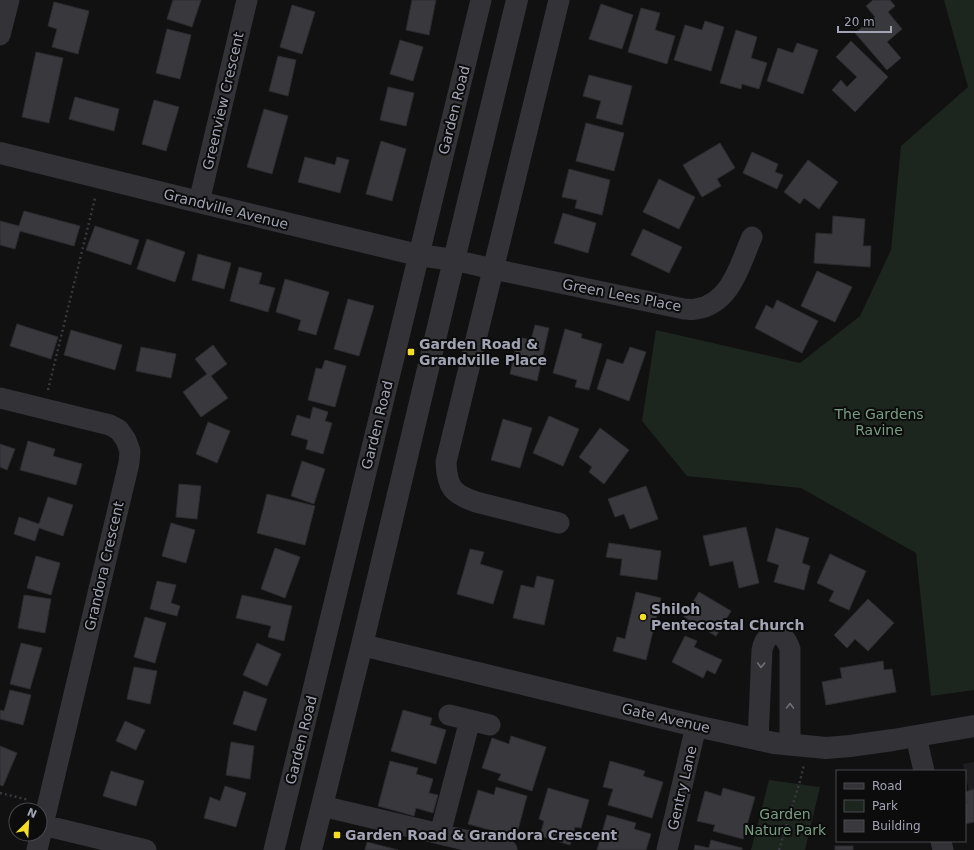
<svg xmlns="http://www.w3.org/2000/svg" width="974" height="850" font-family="'DejaVu Sans',sans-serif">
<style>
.built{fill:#1d1d1f}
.green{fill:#1d251f}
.building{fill:#38383d;stroke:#2c2b2e}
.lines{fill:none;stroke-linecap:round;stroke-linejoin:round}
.path{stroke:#38383e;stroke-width:2.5;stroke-dasharray:2 3;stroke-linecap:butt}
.minor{stroke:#323237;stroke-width:21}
.tertiary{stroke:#323237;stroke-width:22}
.oneway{stroke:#70707b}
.poi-dot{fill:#f4dd27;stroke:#0c0c0d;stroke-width:1.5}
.labels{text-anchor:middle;stroke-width:4;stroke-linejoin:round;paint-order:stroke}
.street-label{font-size:14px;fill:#a2a3b3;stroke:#0c0c0d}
.poi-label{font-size:14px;font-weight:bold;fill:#a2a3b3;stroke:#0c0c0d;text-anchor:start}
.park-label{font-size:14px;fill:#789f83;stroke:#0c0c0d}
</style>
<rect width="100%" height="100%" fill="#111112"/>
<path class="built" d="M974,762v52l-11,-50z"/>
<path class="green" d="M944,0h30v690l-43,6 -15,-143 -115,-65 -114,-12 -45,-55 14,-91 144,33 60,-47 31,-66 10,-104 67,-59z
M769,780l51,7 -15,63h-54z"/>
<path class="building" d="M173,0h28l-9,27 -25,-8z
M412,0h24l-7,35 -23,-5z
M873,0h17l5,6 -7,6 14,17 -15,13 14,16 -14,12 -32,-37 20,-16 -9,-11z
M54,2l35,9 -11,43 -26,-7 5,-18 -9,-3z
M601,4l32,11 -11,34 -33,-10z
M292,5l23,7 -13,42 -22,-7z
M641,8l19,5 -5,17 20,6 -8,28 -39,-12z
M705,21l19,6 -13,44 -37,-11 11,-35 17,5z
M167,29l24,6 -11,44 -24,-6z
M736,30l21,7 -6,21 16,5 -8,26 -17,-5 -1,5 -21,-6z
M400,40l23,7 -10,34 -23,-7z
M851,41l37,36 -33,35 -23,-22 9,-10 6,7 10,-10 -21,-20z
M797,43l21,7 -15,44 -36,-13 11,-33 15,5z
M36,52l27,6 -14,65 -27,-6z
M278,56l18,4 -8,36 -19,-5z
M589,75l43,11 -10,39 -26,-7 5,-17 -18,-5z
M388,87l26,6 -8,33 -26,-6z
M75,97l44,12 -5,22 -45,-12z
M154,100l25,7 -13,44 -24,-7z
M264,109l24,7 -16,58 -25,-7z
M586,123l38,10 -10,38 -38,-10z
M381,141l25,8 -14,52 -26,-7z
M720,143l15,25 -18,11 4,7 -19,11 -19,-32z
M752,152l26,12 -3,8 8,3 -6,14 -34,-16z
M305,157l30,8 2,-8 12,3 -9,33 -42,-11z
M808,160l30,22 -19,27 -15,-11 -4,6 -16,-12z
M569,169l41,11 -8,35 -27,-7 2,-8 -15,-3z
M659,179l36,18 -16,32 -36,-17z
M24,211l56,15 -6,20 -54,-15 -5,18 -15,-4v-24l19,5z
M563,213l33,10 -8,30 -34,-10z
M833,216l32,3 -2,27h8l-1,21 -56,-4 2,-30 16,1z
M95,226l44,14 -8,25 -45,-15z
M643,229l39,18 -13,26 -38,-18z
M147,239l38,13 -10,30 -38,-13z
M198,254l33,9 -7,26 -32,-9z
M239,267l23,6 -3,11 16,4 -7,24 -38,-11z
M817,271l35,16 -17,35 -34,-16z
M285,279l44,13 -13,43 -18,-5 3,-10 -25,-8z
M348,299l26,7 -15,50 -25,-7z
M777,300l41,21 -16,32 -47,-25 11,-23 7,4z
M17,324l41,13 -7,22 -41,-13z
M535,325l14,3 -12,53 -27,-7 8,-37 13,3z
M565,329l17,5 -1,4 21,6 -13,46 -14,-3 2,-7 -24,-7z
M71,330l51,15 -7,25 -51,-15z
M213,345l14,19 -16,12 17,22 -27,19 -18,-25 24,-18 -12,-15z
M141,347l35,7 -5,24 -35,-7z
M630,347l16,5 -17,49 -32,-12 10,-30 16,5z
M325,360l21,6 -11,41 -27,-7 8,-32 6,1z
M313,407l15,5 -3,9 7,2 -9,31 -17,-5 2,-9 -17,-5 6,-20 13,4z
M549,416l30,13 -16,37 -30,-13z
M503,419l29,9 -12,40 -29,-8z
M208,422l22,9 -13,32 -21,-9z
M600,428l29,22 -25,34 -15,-12 3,-5 -13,-10z
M28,441l27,8 -2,7 29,8 -6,21 -56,-15z
M0,444l15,5 -8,21 -7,-3z
M302,461l23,8 -11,35 -23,-8z
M179,484l22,2 -4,33 -21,-2z
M646,486l12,33 -28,10 -6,-15 -9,3 -7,-18z
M267,494l48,12 -10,39 -48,-12z
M48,497l25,8 -10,31 -24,-8 -4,13 -21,-7 5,-17 20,7z
M171,523l24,7 -9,33 -24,-7z
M746,527l13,56 -20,5 -6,-27 -23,5 -7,-30z
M776,528l33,10 -7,25 8,3 -6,24 -30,-8 5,-17 -12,-4z
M609,543l52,8 -4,29 -37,-5 2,-16 -16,-2z
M275,548l25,9 -15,41 -24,-9z
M470,549l14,3 -4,12 23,7 -10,33 -36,-10z
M830,554l36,17 -17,39 -20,-9 5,-10 -17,-8z
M36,556l24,7 -9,32 -24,-7z
M537,576l17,4 -10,45 -31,-7 8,-33 13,3z
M157,581l19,4 -5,18 9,3 -3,10 -27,-7z
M636,592l25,6 -15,62 -33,-9 4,-14 8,2z
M699,592l32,19 -15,25 -32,-19z
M24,595l27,4 -6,34 -27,-5z
M242,595l50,11 -8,35 -16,-4 3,-11 -35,-8z
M868,599l26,24 -26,28 -13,-12 -8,9 -13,-13z
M145,617l21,6 -11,40 -21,-6z
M685,636l12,5 -3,6 28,13 -7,14 -8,-4 -4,8 -31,-16z
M21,643l21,5 -12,41 -20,-5z
M257,643l24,11 -14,32 -24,-11z
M883,661l1,9 8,-1 4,23 -70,13 -4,-23 20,-4 -2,-10z
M134,667l23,4 -7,33 -23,-5z
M10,690l21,5 -8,30 -23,-6v-9l4,1z
M244,691l23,8 -11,32 -23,-7z
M403,710l29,8 -2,7 16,5 -10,34 -45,-13z
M125,721l20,9 -9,20 -20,-9z
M511,736l35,11 -14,44 -34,-11 3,-6 -19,-6 10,-30 17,6z
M231,742l23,4 -4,33 -24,-4z
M0,746l17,7 -14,33 -3,-1z
M390,761l28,7 -2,6 17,5 -4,14 9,2 -5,18 -17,-5 -2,8 -36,-10z
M610,761l35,10 -2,5 20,6 -11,36 -44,-13 5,-16 -10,-2z
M111,771l33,10 -8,25 -33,-10z
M225,786l21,7 -10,34 -32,-9 6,-21 10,4z
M496,787l31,9 -11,41 -48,-13 10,-34 16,5z
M548,788l41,12 -8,28 -6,-1 -5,18 -30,-9 4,-15 -5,-2z
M723,788l32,9 -12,42 -30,-8 2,-6 -18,-4 8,-30 16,5z
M974,789v33l-9,2v-21h2l-2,-11z
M607,815l29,8 -2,6 17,5 -5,16h-49z
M711,840l31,8v2h-48l1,-5 14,3z
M367,842l31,8h-33z
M835,846h18v4h-18z"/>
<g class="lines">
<path class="path" d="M48,390l47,-192
M0,793l29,7
M779,850l21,-69 4,-16"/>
<path class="minor" d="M559,0l-113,462c1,26 7,32 30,40l83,21
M0,35l9,-35
M199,202l48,-202
M454,260l39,9 191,40c4,0 8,1 12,0 35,-5 44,-45 56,-72
M0,398l110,27 9,5 7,10 4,11 -1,12 -92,387
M449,715l41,10
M916,736l8,35
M758,740l4,-90c4,-21 22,-21 28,-1v96
M322,806l185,44
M43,825l103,25
M440,834l30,-114
M941,841l2,9
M274,850l207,-850
M667,850l29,-124"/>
<path class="tertiary" d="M0,153l199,49 219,53 36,5
M362,645l334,81 78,17 52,5 24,-2 43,-6 81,-14
M311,850l51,-205 92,-385 63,-260"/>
</g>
<defs><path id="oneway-chevron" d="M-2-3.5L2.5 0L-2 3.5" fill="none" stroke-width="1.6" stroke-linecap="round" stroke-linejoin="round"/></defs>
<g class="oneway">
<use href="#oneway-chevron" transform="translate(761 665) rotate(92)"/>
<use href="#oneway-chevron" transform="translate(790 706) rotate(-89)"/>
</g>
<g class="poi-dot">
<rect x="407" y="348" width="8" height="8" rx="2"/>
<circle cx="643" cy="617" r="4"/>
<rect x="333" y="831" width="8" height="8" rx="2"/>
</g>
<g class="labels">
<g class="street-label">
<text transform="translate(223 101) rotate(-77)" y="5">Greenview Crescent</text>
<text transform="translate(454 110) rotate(-76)" y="5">Garden Road</text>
<text transform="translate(226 209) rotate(14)" y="5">Grandville Avenue</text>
<text transform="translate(622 295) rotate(11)" y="5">Green Lees Place</text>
<text transform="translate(377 425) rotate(-76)" y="5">Garden Road</text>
<text transform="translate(104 566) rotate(-77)" y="5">Grandora Crescent</text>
<text transform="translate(666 718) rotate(13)" y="5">Gate Avenue</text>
<text transform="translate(301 740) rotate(-76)" y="5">Garden Road</text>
<text transform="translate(682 788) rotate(-77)" y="5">Gentry Lane</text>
</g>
<g class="poi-label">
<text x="419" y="349">Garden Road &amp;<tspan x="419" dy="16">Grandville Place</tspan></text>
<text x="651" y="614">Shiloh<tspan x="651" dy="16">Pentecostal Church</tspan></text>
<text x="345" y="840">Garden Road &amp; Grandora Crescent</text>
</g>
<g class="park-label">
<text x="879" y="419">The Gardens<tspan x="879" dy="16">Ravine</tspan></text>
<text x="785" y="819">Garden<tspan x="785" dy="16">Nature Park</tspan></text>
</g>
</g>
<rect x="836" y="770" width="130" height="72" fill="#0c0c0d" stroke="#48484f"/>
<rect x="844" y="783" width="20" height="6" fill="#323237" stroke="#48484f"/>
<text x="872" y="790" font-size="12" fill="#a2a3b3">Road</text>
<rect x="844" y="800" width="20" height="12" fill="#1d251f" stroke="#48484f"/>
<text x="872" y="810" font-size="12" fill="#a2a3b3">Park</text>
<rect x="844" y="820" width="20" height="12" fill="#38383d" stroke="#48484f"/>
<text x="872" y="830" font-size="12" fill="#a2a3b3">Building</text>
<g transform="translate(28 822) rotate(24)"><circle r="19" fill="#0c0c0d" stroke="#48484f"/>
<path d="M0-3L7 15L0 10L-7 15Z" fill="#f4dd27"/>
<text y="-6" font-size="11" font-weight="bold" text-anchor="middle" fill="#a2a3b3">N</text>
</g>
<path d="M838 26v6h53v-6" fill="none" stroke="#a2a3b3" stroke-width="2"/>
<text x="844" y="26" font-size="12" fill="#a2a3b3" stroke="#0c0c0d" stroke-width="3" paint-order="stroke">20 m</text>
</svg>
